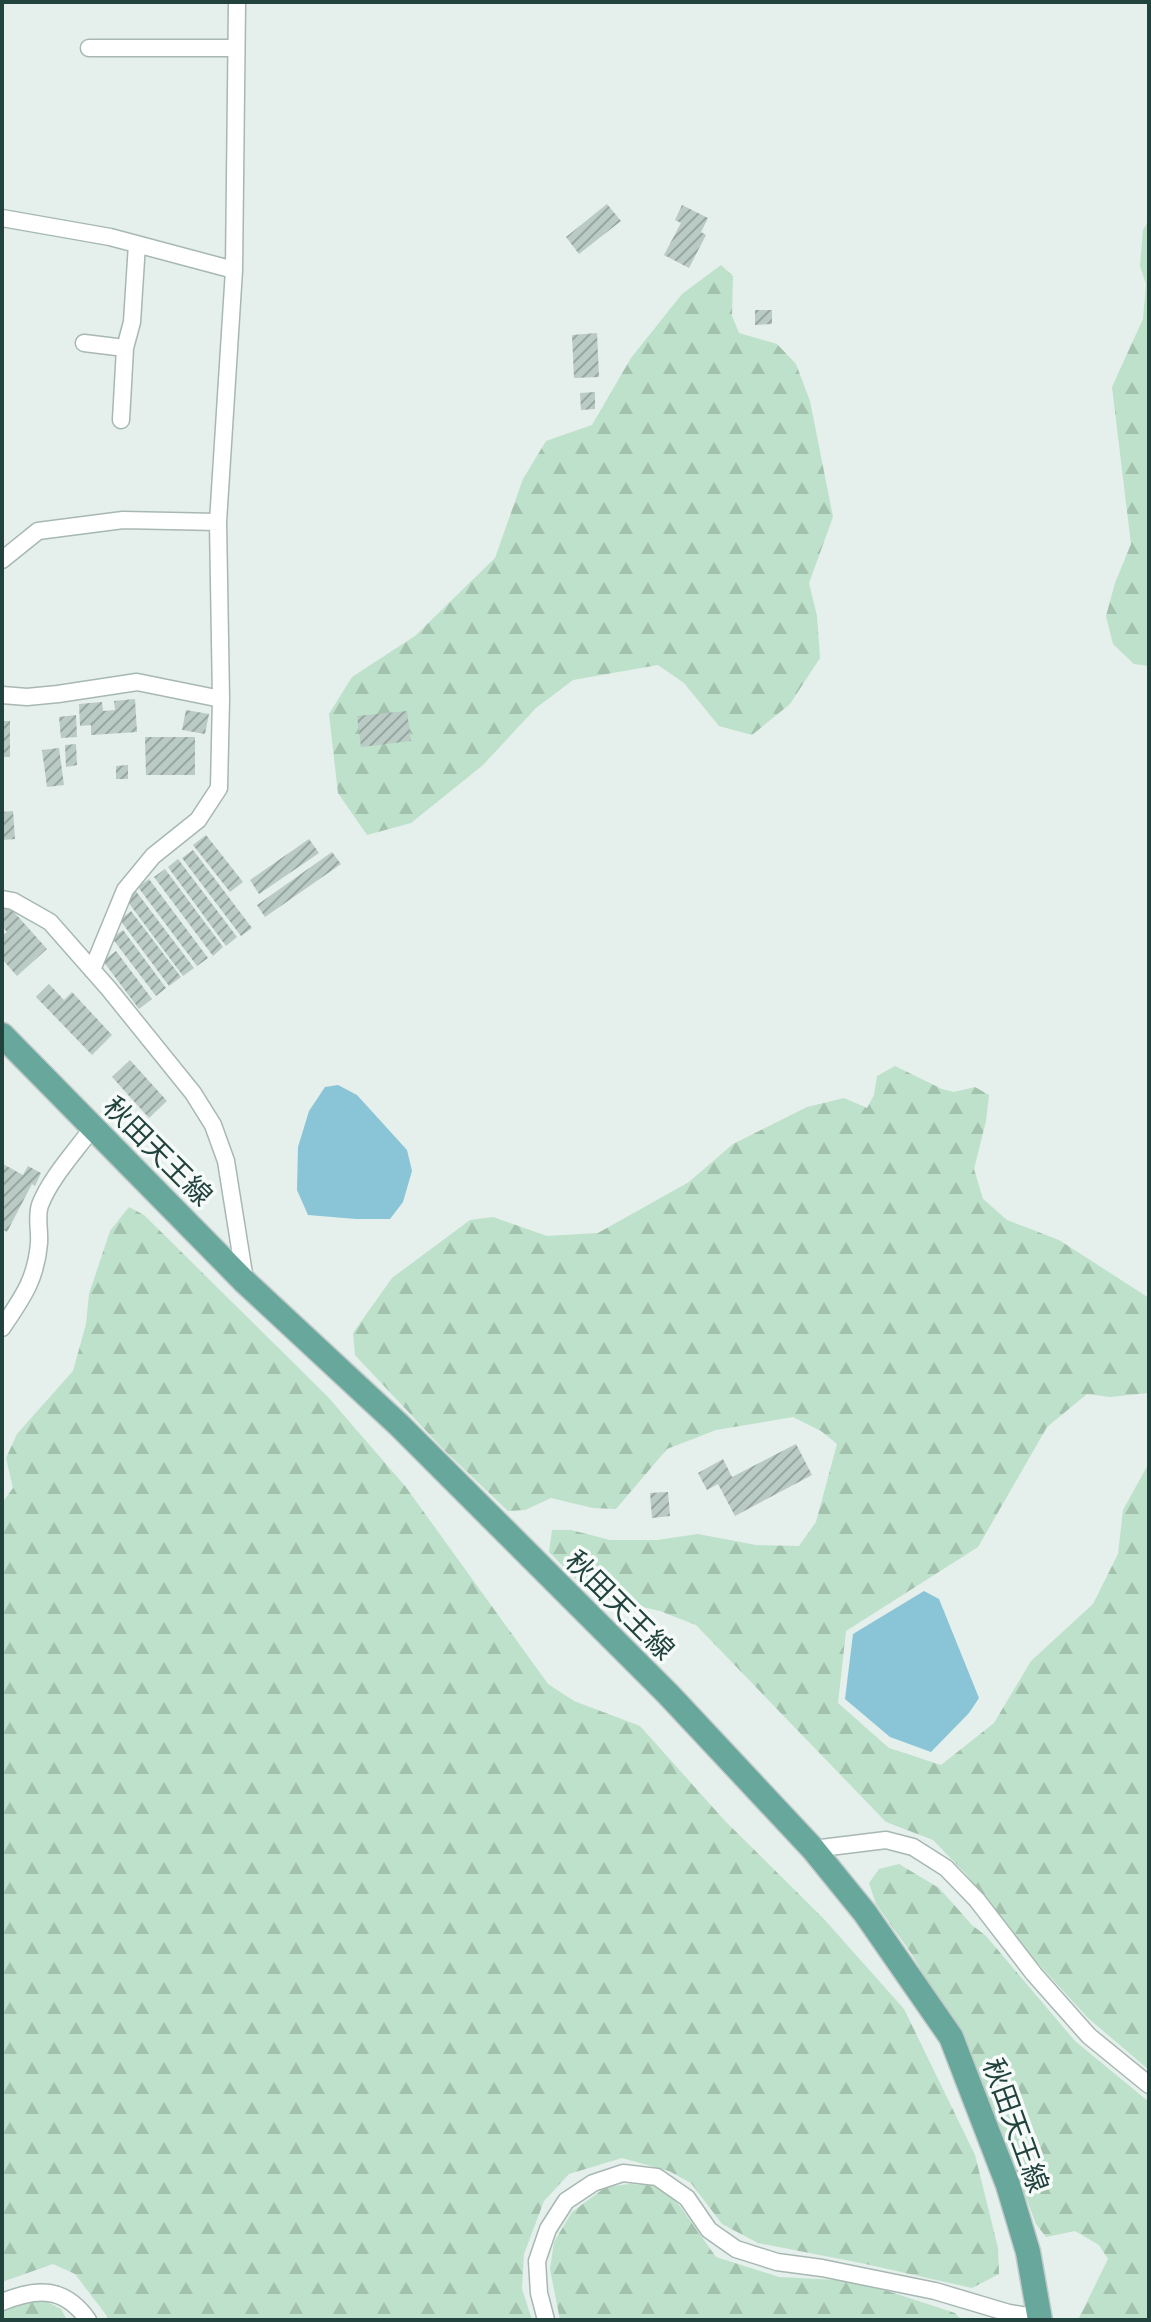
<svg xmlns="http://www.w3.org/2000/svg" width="1151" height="2322" font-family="Karla,'Noto Sans JP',sans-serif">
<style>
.forest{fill:url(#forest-firs)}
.water{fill:#8ac5d7}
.building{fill:url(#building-hatch)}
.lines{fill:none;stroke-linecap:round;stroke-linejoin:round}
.street-casing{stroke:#a7b8b3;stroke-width:19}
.primary-casing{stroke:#c1cac9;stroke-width:27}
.street{stroke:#fff;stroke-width:16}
.primary{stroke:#67a79c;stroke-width:24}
.labels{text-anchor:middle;stroke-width:7;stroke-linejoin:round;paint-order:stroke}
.street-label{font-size:28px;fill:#22433d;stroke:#f6fbf9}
</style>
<defs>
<pattern id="forest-firs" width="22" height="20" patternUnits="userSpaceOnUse" patternTransform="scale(2)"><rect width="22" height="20" fill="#bde1ca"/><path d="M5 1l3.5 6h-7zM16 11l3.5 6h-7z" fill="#a2c2ae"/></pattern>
<pattern id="building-hatch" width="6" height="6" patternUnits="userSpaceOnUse" patternTransform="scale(2)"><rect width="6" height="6" fill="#bacac5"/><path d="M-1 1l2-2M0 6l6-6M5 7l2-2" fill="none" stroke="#97a6a1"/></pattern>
</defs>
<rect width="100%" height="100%" fill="#e5efeb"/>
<path class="forest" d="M1149,220v446l-15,-2 -21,-20 -7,-28 9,-33 16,-39 -19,-157 31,-68 3,-35 -6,-18 3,-36z
M721,265l12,11 -1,40 7,17 38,11 19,20 14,37 23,116 -24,66 8,33 3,42 -30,46 -38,31 -33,-9 -35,-43 -26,-18 -85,15 -37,28 -53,57 -72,58 -44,12 -29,-42 -9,-79 23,-37 63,-41 80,-78 28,-79 23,-38 46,-16 39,-67 51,-64z
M895,1066l47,23 12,3 21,-5 14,8 -3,26 -12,48 9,30 24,21 52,20 90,58v95l-39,4 -23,-3 -40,33 -69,120 -132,84 -8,72 51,45 52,17 53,-42 37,-62 62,-57 25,-50 5,-44 26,-47v607l-61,-52 -58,-63 -64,-81 -33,-34 -47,-18 -190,-197 -36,-14 -52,-12 -32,-20 -27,-27 3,-22h19l39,10h47l41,-6 58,11 43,1 17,-24 21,-78 -16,-13 -28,-14 -77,13 -49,19 -51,60 -23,-1 -42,-10 -26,12 -17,1 -64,-61 -89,-95 -2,-22 39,-55 78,-58 23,-3 54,19 51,-3 91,-51 44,-38 74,-37 37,-9 23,10 7,-13 3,-19z
M129,1207l15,8 184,182 77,89 143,198 26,17 66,25 85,95 98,97 81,91 71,146 23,93 1,26 -27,14 -111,-25 -103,-20 -36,-19 -31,-41 -22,-12 -47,-13 -53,16 -25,27 -20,53 -2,35 10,31h-425v-4l-32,-42 -22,-10 -51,18v-779l11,-15 -7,-30 11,-24 56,-63 13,-47 3,-30 21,-63z
M899,1864l40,24 33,37 14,11 89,105 74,61v218h-71l30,-61 -9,-14 -24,-14 -29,6 -10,-13 -63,-166 -62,-105 -35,-49 -7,-21 10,-14z
M630,2184l30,2 19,19 37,52 63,20 78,4 98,32 7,7h-402l-10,-51 4,-27 18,-30 34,-25z
M42,2299l19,10 6,11h-65v-12z"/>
<path class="water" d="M338,1085l19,10 50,55 5,21 -9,31 -13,17h-34l-48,-4 -11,-25 1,-43 11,-36 16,-24z
M924,1591l15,8 40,99 -10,15 -38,39 -41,-15 -45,-38 8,-65z"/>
<path class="building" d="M607,204l14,17 -42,33 -13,-17z
M682,205l26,13 -7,14 5,3 -17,33 -25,-13 17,-32 -6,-3z
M755,310h17v14l-17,1z
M597,333l2,44 -25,1 -2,-43z
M595,392v17l-14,1 -1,-17z
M135,699l2,33 -46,3v-10l-11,1 -1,-22 23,-2 1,9 12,-1 -1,-9z
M186,710l23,4 -4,20 -23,-4z
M407,711l4,30 -50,6 -4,-31z
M76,715l1,22 -16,1 -2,-21z
M2,721h8v36h-8z
M145,737h50v38h-49z
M76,744l1,21 -11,2 -1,-22z
M59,748l5,37 -17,2 -5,-37z
M128,765v14h-12v-13z
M13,811l2,28 -13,1v-28z
M206,835l37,47 -13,10 -37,-47z
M309,839l10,14 -60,41 -9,-14z
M193,850l59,78 -11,8 -59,-78z
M332,852l9,12 -76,53 -8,-12z
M178,859l59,78 -11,9 -58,-79z
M165,869l58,78 -10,9 -59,-79z
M149,879l59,79 -11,8 -59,-79z
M135,890l59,78 -11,8 -58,-78z
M5,908l8,3 34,38 -30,27 -15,-17v-23l5,-4 -5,-6v-15z
M131,911l50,66 -12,9 -49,-66z
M123,930l43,58 -10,8 -44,-58z
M116,951l36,48 -13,10 -36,-48z
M49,984l15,16 8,-8 40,43 -20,20 -56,-58z
M130,1060l37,41 -18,17 -37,-41z
M3,1164l20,11 5,-9 13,7 -6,13 -3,-2 -25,48 -5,-3z
M796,1444l16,31 -77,41 -17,-32 -11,6 -9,-17 25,-14 9,18z
M668,1492l2,24 -18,2 -2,-25z"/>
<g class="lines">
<defs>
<path id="street" d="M89,48h147
M2,218l108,19 124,33
M84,343l41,5
M121,420l4,-72 7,-26 5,-78
M2,560l36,-29 85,-11 95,2
M2,695l25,2 31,-3 79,-12 84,17
M2,899l11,2 37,21 59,67 84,104 20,32 13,36 19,119
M92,970l33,-80 28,-34 45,-36 21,-32 2,-89 -3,-177 16,-252 3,-268
M2,1328c20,-30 34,-48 37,-85 1,-12 -3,-26 1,-38 11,-28 35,-53 53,-78
M813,1849l73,-9 27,7 33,21 31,32 57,74 55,62 60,49
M2,2302c35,-14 62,-16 86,18
M546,2320l-7,-27 -2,-32 11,-32 18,-28 27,-18 30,-10 34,4 30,21 22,32 27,19 41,13 45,6 113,23 74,22 31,5"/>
<path id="primary" d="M2,1035l243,247 154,143 269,269 145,155 52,64 86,124 57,148 20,67 12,68"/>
</defs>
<use href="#street" class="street-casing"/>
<use href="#primary" class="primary-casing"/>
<use href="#street" class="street"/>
<use href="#primary" class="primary"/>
</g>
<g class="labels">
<g class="street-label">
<text transform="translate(158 1151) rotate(45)" y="10">秋田天王線</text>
<text transform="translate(620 1605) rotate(45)" y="10">秋田天王線</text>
<text transform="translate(1016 2125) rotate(70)" y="10">秋田天王線</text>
</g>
</g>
<rect width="1151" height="2322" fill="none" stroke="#22433d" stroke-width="8"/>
</svg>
